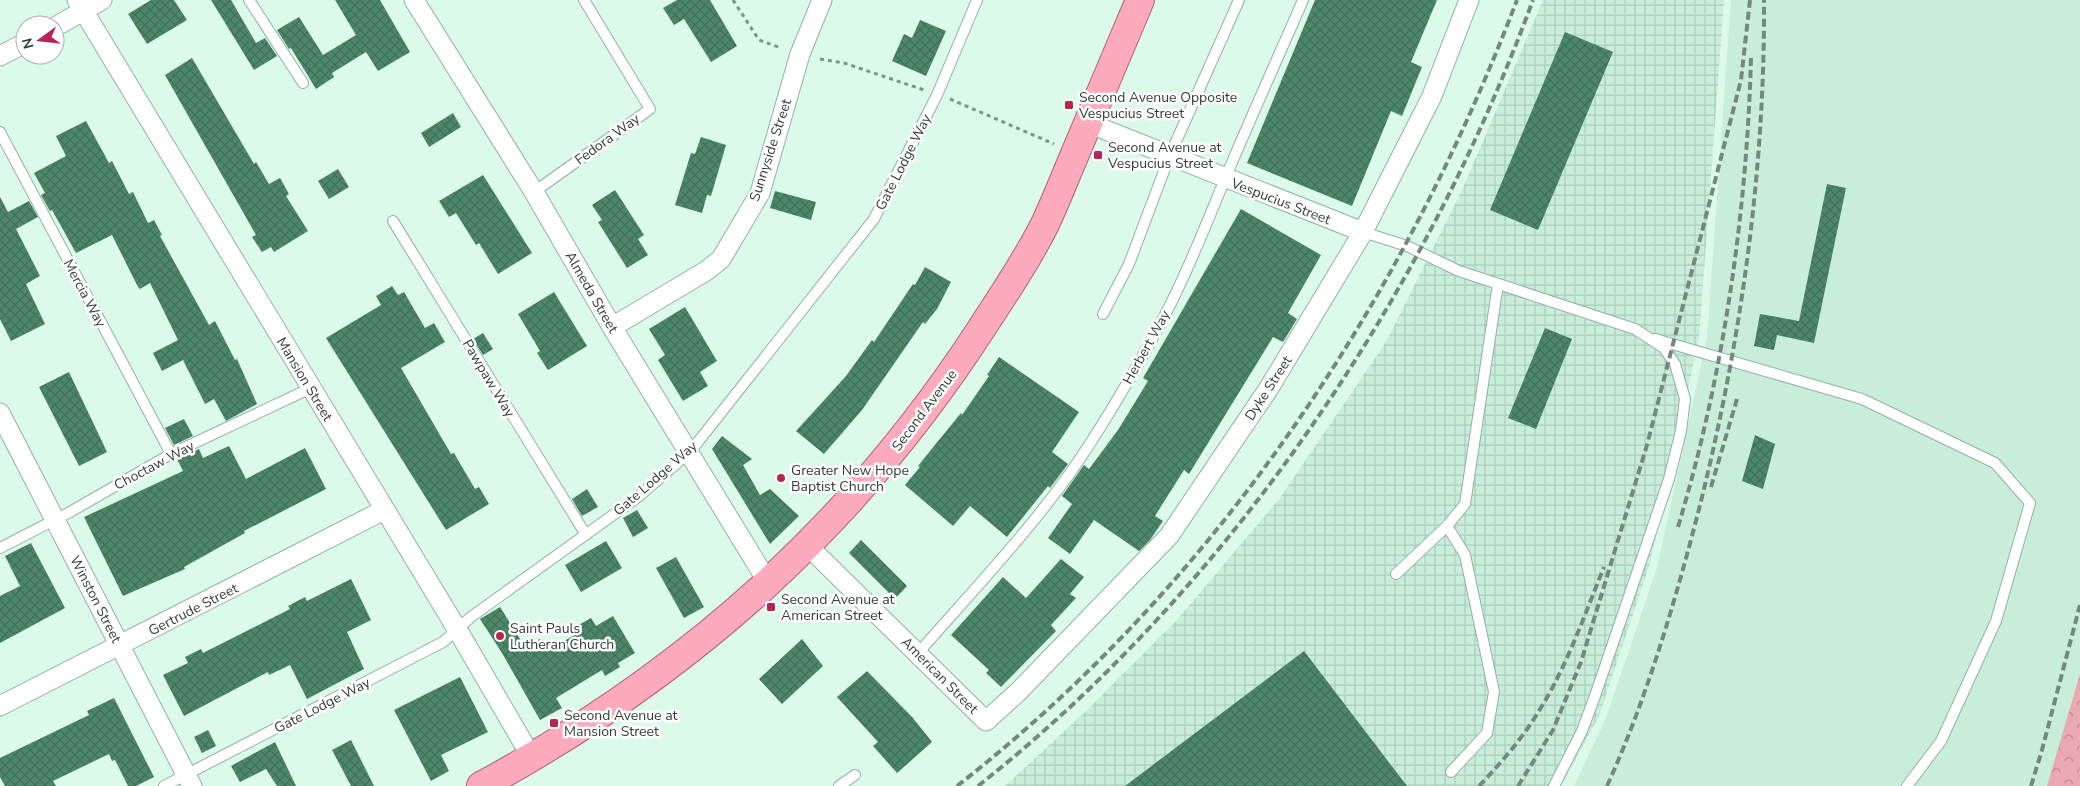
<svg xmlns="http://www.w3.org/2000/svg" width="2080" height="786" font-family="'Nunito Sans',sans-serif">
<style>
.built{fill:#c8eeda}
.industrial{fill:url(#industrial-grid)}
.forest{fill:url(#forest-crowns)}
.building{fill:url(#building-cross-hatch)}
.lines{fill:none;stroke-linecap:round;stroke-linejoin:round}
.lane-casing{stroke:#94b1a1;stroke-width:12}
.street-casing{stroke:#94b1a1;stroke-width:21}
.primary-casing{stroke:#b45f70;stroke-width:30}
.path{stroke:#7f9488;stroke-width:3;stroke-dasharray:4 4;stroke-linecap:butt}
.lane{stroke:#fff;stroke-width:10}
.street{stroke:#fff;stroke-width:19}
.primary{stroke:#fcaabc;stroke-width:28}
.rail{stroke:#75887d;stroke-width:4;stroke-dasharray:8 4;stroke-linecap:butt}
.poi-dot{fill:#b62552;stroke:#fff;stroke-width:2}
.labels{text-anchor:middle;stroke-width:5;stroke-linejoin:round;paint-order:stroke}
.poi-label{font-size:14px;fill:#313d36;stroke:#fff;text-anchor:start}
.street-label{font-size:14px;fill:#313d36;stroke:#fff}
</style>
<defs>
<pattern id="industrial-grid" width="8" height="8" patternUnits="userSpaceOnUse" patternTransform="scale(1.25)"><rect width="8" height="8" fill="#c8eeda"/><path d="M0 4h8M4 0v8" fill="none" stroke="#accdbc"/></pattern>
<pattern id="forest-crowns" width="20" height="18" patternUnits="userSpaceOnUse" patternTransform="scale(1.25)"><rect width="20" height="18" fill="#e9a8b2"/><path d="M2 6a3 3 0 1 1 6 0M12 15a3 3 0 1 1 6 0" fill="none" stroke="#bd8a92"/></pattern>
<pattern id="building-cross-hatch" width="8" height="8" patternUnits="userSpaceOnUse" patternTransform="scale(1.25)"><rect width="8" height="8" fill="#4d876a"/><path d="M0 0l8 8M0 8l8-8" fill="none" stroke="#417058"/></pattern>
</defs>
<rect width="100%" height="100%" fill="#dbfae9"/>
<path class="built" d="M1731,0h349v688l-33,98h-473l32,-68 51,-150 50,-230z"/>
<path class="industrial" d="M1543,0h181l-25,338 -49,225 -51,153 -38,70h-556l80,-74 91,-91 104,-123 106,-156 77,-154z"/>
<path class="forest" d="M2080,674v112h-33z"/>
<path class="building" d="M151,0h23l13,20 -40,24 -19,-30z
M211,0h20l25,43 9,-5 12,18 -23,14z
M335,0h45l30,52 -32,19 -12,-19 -34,21 2,4 -18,12 -25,-41 -2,1 -12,-19 22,-13 24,38 33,-20z
M677,0h33l27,46 -26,16 -27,-43 -10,6 -11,-17z
M1315,0h122l-26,62 11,5 -20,49 -11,-5 -39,95 -105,-43z
M920,20l26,11 -20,45 -34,-15 12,-27 8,4z
M1565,32l48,20 -75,178 -48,-20z
M192,58l62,106 2,-2 13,22 11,-6 9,16 -3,2 22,35 -34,21 -3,-5 -9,5 -10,-15 4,-2 -91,-160z
M453,113l8,14 -32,20 -8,-14z
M86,121l23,42 3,-2 17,33 4,-2 15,31 6,-3 8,15 -2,1 49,89 6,-4 20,39 2,-1 20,45 -31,17 -12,-22 -9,5 -22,-44 -21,11 -9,-18 25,-13 -28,-57 -10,6 -2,-2 -26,-52 -36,18 -24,-43 -2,1 -9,-16 4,-2 -11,-20 32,-17 -10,-20z
M701,137l25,8 -15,51 -4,-1 -5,18 -27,-8 16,-52 4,1z
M338,169l11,18 -20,12 -11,-18z
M483,175l49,78 -34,21 -19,-31 -3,2 -20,-32 -7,4 -10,-16z
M1827,184l19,4 -32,155 -37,-8 -3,15 -20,-4 6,-32 39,7z
M615,190l29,45 -6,4 10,16 -21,13 -29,-46 4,-2 -10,-15z
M775,191l41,11 -5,18 -41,-12z
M0,197l8,15 21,-11 9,16 -22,12 24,47 -14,8 19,40 -34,17 -11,-22z
M1241,209l80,46 -33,58 9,6 -14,23 -10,-5 -84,137 -5,-4 -29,46 8,5 -13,19 -11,11 -45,-31 -24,34 -22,-16 24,-34 -10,-8 22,-31 5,4 29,-39 30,-49 -5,-3z
M925,267l26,15 -14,27 -12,15 -2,-2 -61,88 -38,44 -28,-23 50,-55 26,-36 2,2 39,-58 2,1z
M392,286l6,9 6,-3 21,36 9,-5 11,19 -44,26 50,86 3,-1 21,36 4,-2 10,17 -43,26 -120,-192 55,-33 -5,-9z
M554,292l33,54 -39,24 -11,-17 3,-2 -22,-37z
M685,307l32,54 -17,11 8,14 -25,15 -25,-41 7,-5 -16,-26z
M1545,328l27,11 -36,90 -28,-11z
M483,333l10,16 -10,6 -10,-16z
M999,357l80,55 -27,40 16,12 -18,24 -2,-2 -41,51 -37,-31 -17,20 -48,-41 15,-18 -2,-1 12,-15 31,-38 1,2 27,-39 -2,-1z
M69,372l38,80 -28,14 -40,-79z
M184,419l9,17 -19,9 -9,-17z
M1755,435l20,9 -12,45 -21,-8z
M722,436l30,23 -9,6 17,30 10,-6 29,27 -29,28 -58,-95z
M229,446l17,33 59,-31 21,41 -82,42 1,2 -61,34 1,2 -62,27 -39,-79 99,-46 -6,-12 22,-10 4,9z
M587,489l11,18 -16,9 -10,-17z
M637,510l11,18 -15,9 -10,-19z
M861,540l46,46 -12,13 -46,-46z
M606,541l16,27 -41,24 -16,-27z
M31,543l34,65 -65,35v-47l20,-10 -15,-30z
M676,557l28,50 -20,11 -28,-50z
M1061,559l23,18 -14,17 6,4 -25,27 5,6 -55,56 -15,-14 3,-3 -38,-35 52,-58 23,21z
M351,579l20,41 -24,12 17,37 -57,30 -17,-34 -21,10 -1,-3 -84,44 -21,-41 25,-12 -3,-6 16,-8 2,4 87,-44 -2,-3 17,-9 2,4z
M500,607l25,40 15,-8 7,12 31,-18 -3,-6 16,-9 5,8 17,-10 22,37 -17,10 2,4 -15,9 -3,-6 -46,28 6,10 -22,12 -38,-67 -22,-34z
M802,639l21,27 -41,38 -23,-25z
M1304,651l103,135h-282z
M867,671l46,47 19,24 -35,31 -24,-27 5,-4 -41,-45z
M460,677l28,55 -47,23 8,16 -18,10 -37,-71z
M114,698l40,79 -18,9h-8l-13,-26 -3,1 -3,-7 -56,27 3,5h-51l-5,-9v-19l89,-43 -2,-4z
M208,730l8,16 -14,7 -8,-16z
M351,740l23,46h-23l-19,-36z
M275,742l21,44h-19l-11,-17 -26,13 -9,-16z"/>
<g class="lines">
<defs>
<path id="lane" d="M249,0l54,83
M0,132l171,322
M534,192l116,-83 -66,-109
M393,221l193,314
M1363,232l44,14 52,25 176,58 29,19 11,16 10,35 -4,32 -12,48 -74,217 -13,35 -28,55
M1103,314l26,-50 41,-109 69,-155
M1655,339l207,60 133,64 35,40 -34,118 -55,120 -34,45
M1447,526l18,29 29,137 -7,41 -36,39
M0,548l70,-36 101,-58 140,-66
M1396,574l51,-48 18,-22 33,-220
M919,652c57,-65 126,-137 172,-210 27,-42 52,-85 75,-129 23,-44 40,-89 59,-134 25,-60 52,-119 78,-179
M164,786l279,-144 28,-25 167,-120 52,-45 184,-233 63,-124 40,-95
M839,786l16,-11"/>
<path id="street" d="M77,0l380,629 75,129
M414,0l120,192 78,135 157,257
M55,27l47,-27
M0,56l25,-13
M1088,123l275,109
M612,327l94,-56 15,-12 39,-66 40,-139 22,-54
M0,413l192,373
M807,545l179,176 32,-29 151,-156 100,-148 94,-156 69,-136 37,-96
M0,706l384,-196"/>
<path id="primary" d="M481,786c209,-114 375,-262 504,-463 21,-32 43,-65 60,-99 10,-21 18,-42 27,-63 23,-54 45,-107 68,-161"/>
</defs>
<use href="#lane" class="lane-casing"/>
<use href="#street" class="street-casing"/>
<use href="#primary" class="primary-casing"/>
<path class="path" d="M733,0l26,40 22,8
M820,59l24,4 80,27
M950,99l104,45"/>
<use href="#lane" class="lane"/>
<use href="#street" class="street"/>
<use href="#primary" class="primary"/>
<path class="rail" d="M1711,487l26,-88
M1678,527c45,-149 69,-314 73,-470
M957,786c259,-202 444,-482 560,-786
M978,786c251,-198 445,-487 555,-786
M1479,786c21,-22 42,-46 58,-72 29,-45 47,-98 67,-147
M1518,786l35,-56 28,-68 66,-217 94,-365 9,-80
M1607,786c39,-86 66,-177 90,-269 43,-169 68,-342 67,-517
M2031,786l11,-36 38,-145"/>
</g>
<g class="poi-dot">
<rect x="1064" y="100" width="10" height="10" rx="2.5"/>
<rect x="1093" y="150" width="10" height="10" rx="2.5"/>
<circle cx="781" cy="478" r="5"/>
<rect x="766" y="602" width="10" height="10" rx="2.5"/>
<circle cx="500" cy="636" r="5"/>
<rect x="549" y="718" width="10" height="10" rx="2.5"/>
</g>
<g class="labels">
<g class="poi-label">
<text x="1079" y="102">Second Avenue Opposite<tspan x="1079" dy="16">Vespucius Street</tspan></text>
<text x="1108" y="152">Second Avenue at<tspan x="1108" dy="16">Vespucius Street</tspan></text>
<text x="791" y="475">Greater New Hope<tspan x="791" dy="16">Baptist Church</tspan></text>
<text x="781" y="604">Second Avenue at<tspan x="781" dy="16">American Street</tspan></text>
<text x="510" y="633">Saint Pauls<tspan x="510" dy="16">Lutheran Church</tspan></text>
<text x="564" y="720">Second Avenue at<tspan x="564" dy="16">Mansion Street</tspan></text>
</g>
<g class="street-label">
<text transform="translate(607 139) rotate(-36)" y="5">Fedora Way</text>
<text transform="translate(770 150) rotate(-72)" y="5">Sunnyside Street</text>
<text transform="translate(903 162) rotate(-63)" y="5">Gate Lodge Way</text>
<text transform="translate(1281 201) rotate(21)" y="5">Vespucius Street</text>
<text transform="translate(592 292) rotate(60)" y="5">Almeda Street</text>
<text transform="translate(85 293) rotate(62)" y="5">Mercia Way</text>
<text transform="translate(1146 347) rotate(-61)" y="5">Herbert Way</text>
<text transform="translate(489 378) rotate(59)" y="5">Pawpaw Way</text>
<text transform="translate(305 379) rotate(59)" y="5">Mansion Street</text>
<text transform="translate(1268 388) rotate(-57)" y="5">Dyke Street</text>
<text transform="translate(924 410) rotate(-53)" y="5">Second Avenue</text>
<text transform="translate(154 465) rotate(-28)" y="5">Choctaw Way</text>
<text transform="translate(655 478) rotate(-41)" y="5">Gate Lodge Way</text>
<text transform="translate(96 599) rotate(63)" y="5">Winston Street</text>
<text transform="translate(193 609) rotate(-27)" y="5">Gertrude Street</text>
<text transform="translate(940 675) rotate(45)" y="5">American Street</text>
<text transform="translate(322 705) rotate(-27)" y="5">Gate Lodge Way</text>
</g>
</g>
<g transform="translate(40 40) rotate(255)"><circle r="24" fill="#ffffff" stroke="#adb1af"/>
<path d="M0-4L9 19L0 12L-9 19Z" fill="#b62552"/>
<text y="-8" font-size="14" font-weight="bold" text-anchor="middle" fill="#313d36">N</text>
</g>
</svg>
